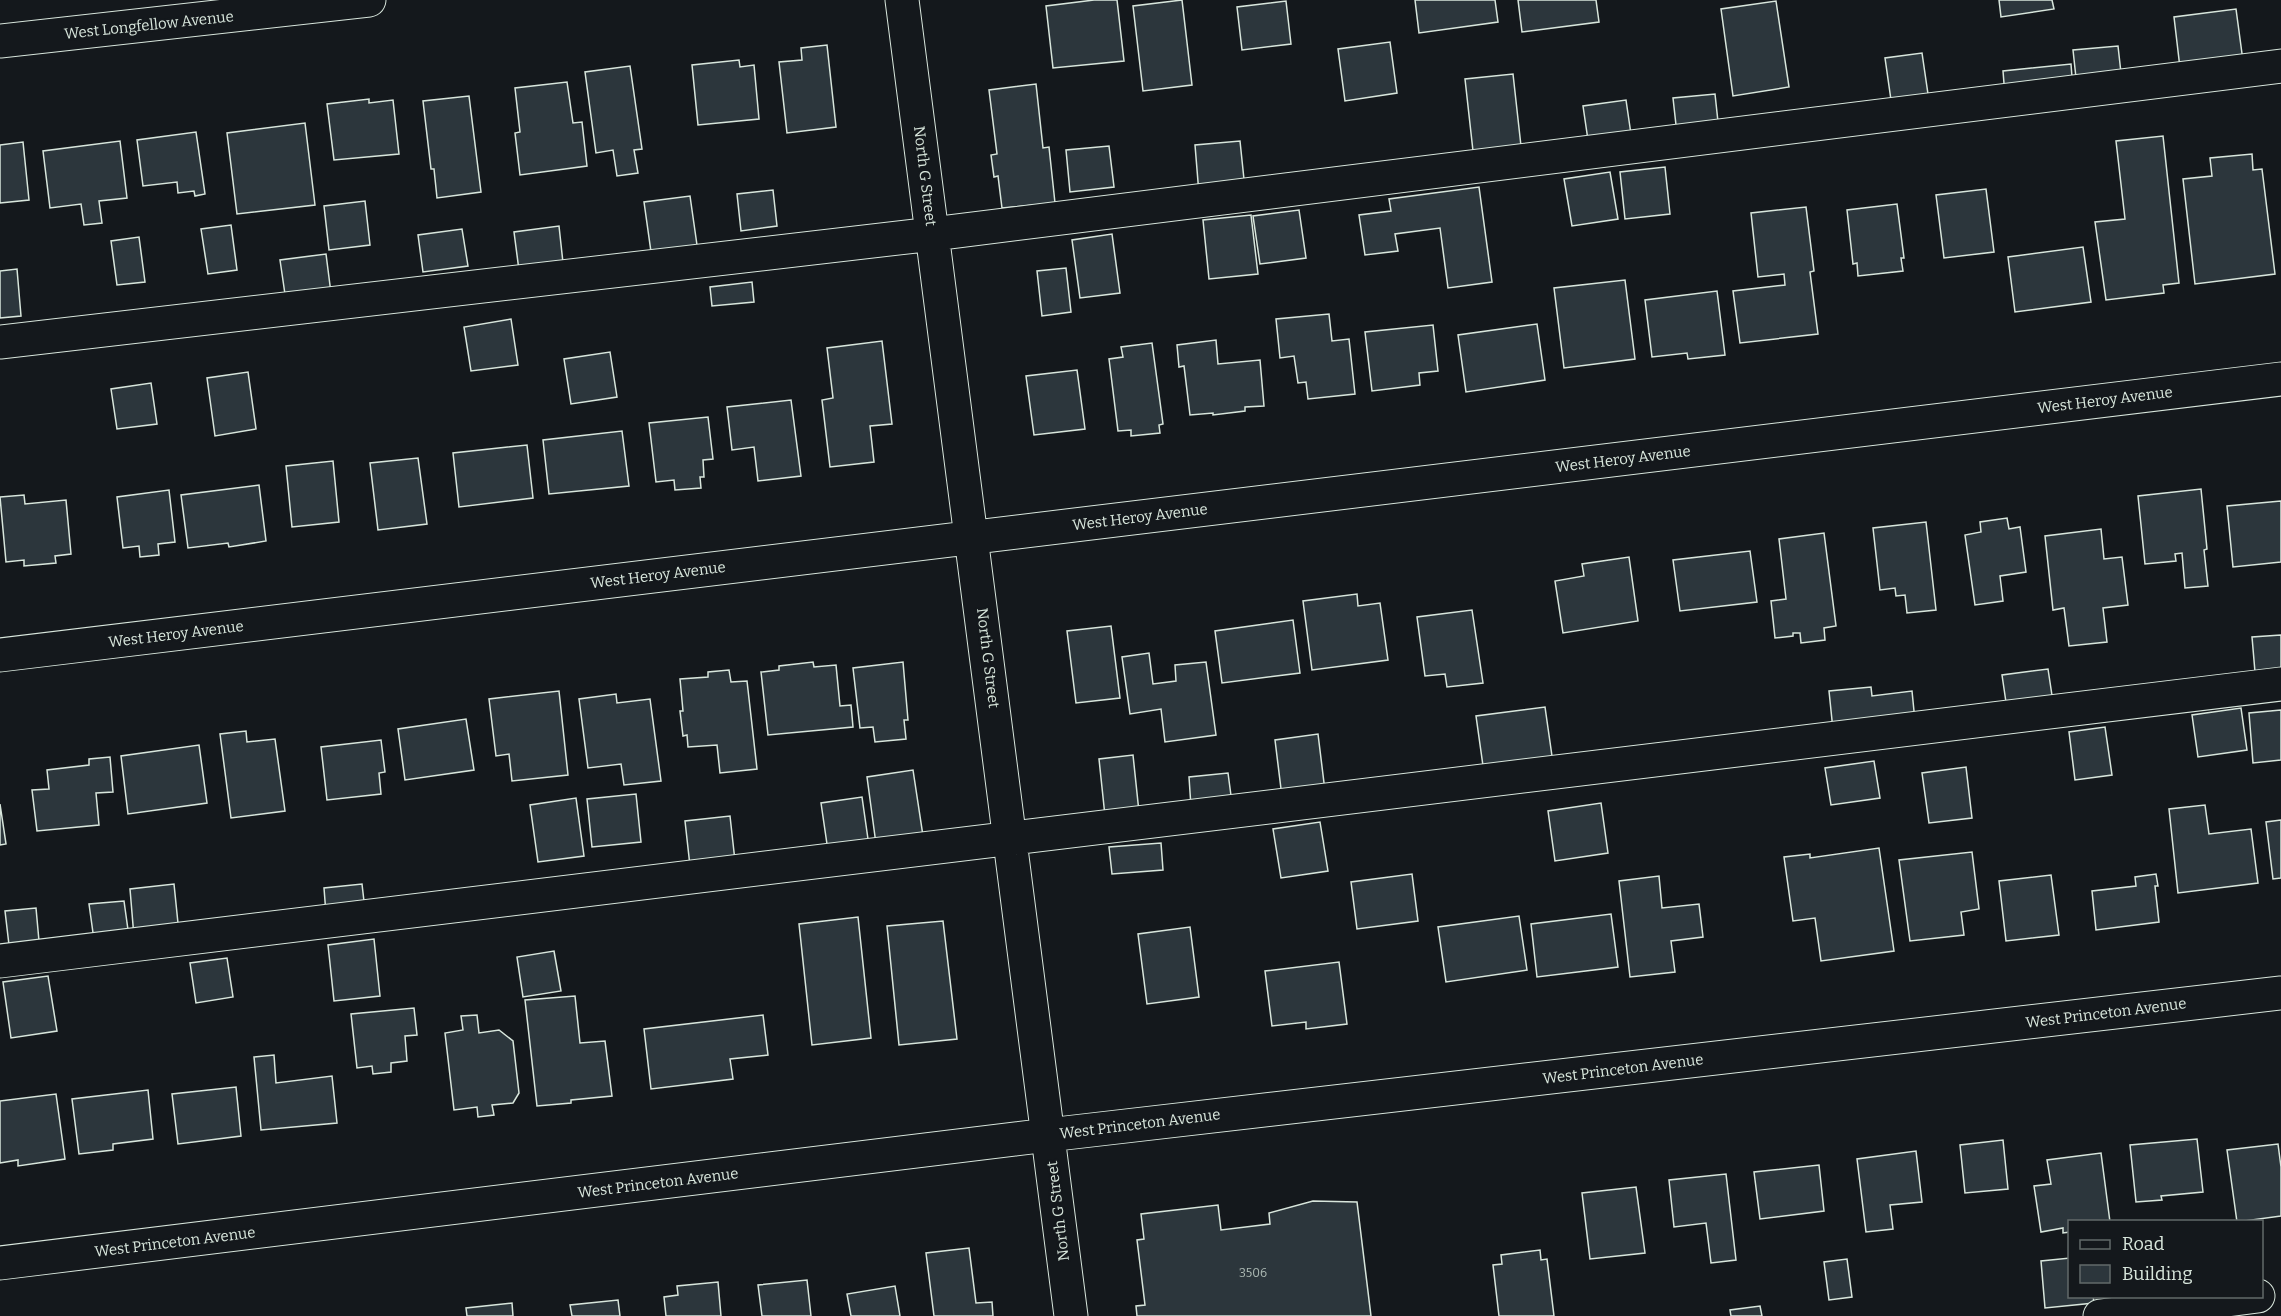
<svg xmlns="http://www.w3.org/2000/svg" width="2281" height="1316" font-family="Bitter,serif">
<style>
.building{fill:#2c363c;stroke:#d8e6dc;stroke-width:1.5}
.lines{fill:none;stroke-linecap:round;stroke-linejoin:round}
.minor-casing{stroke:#d8e6dc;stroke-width:35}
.minor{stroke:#14181c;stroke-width:33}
.labels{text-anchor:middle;stroke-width:4.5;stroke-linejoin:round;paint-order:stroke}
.number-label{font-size:12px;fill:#adbab4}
.street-label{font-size:15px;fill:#d8e6dc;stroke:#14181c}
</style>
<rect width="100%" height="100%" fill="#14181c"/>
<path class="building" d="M1094,0h23l7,61 -71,7 -7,-62z
M1182,0l10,85 -49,6 -10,-85z
M1415,0h80l3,22 -79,11z
M1518,0h78l3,22 -77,10z
M1999,0h53l2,9 -53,8z
M1286,1l5,43 -49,6 -5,-43z
M1776,1l13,86 -56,9 -12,-87z
M2236,9l7,52 -63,7 -6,-51z
M1390,42l7,51 -52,8 -7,-52z
M827,45l9,82 -49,6 -8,-71 23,-2 -1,-12z
M2118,46l4,36 -45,5 -4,-37z
M1922,53l7,48 -37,6 -7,-49z
M739,60l1,7 14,-2 5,54 -61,6 -6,-60z
M2071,64l2,26 -68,6 -2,-25z
M630,66l12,83 -8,1 4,23 -21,3 -4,-26 -17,3 -11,-81z
M1513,74l9,81 -48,5 -9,-81z
M567,82l6,41 9,-1 5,44 -67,9 -5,-42 5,-1 -5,-44z
M1036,84l7,64 6,-1 6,56 -53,5 -4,-32 -4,1 -3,-22 6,-1 -8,-64z
M1715,94l4,37 -42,3 -4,-36z
M469,96l12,96 -44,6 -3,-29h-3l-8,-68z
M369,99v4l24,-3 6,54 -65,6 -7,-56z
M1626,100l6,41 -43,6 -6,-41z
M305,123l10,82 -78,9 -10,-81z
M196,132l9,62 -10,2 -1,-5 -16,2 -1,-11 -34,4 -6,-46z
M2163,136l16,147 -16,2 1,8 -58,7 -11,-78 30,-3 -9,-78z
M120,141l7,57 -28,3 3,22 -18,2 -3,-21 -31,4 -7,-57z
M1240,141l5,48 -46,5 -4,-49z
M23,142l6,58 -29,3v-58z
M1109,146l5,41 -44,5 -4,-42z
M2252,154l1,16 9,-1 13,105 -80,10 -12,-105 29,-3 -2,-18z
M1665,167l5,47 -45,5 -5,-47z
M1610,172l8,47 -46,7 -8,-47z
M1479,187l13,95 -44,6 -8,-60 -45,6 3,17 -33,4 -6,-40 32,-4 -2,-12z
M1986,189l8,63 -50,6 -8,-63z
M773,190l4,36 -36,5 -4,-37z
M690,196l8,56 -46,7 -8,-57z
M365,201l5,44 -41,5 -5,-44z
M1897,204l7,54h-3l2,13 -45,5 -1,-13 -4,1 -6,-54z
M1806,207l8,64 -4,1 8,62 -78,9 -7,-52 52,-6 -1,-11 -26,3 -7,-64z
M1299,210l7,48 -46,6 -7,-48z
M1251,215l7,59 -49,5 -6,-59z
M231,225l6,45 -29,4 -7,-45z
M559,226l5,46 -44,6 -6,-46z
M462,229l6,37 -45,6 -5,-37z
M1112,234l8,59 -40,5 -8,-58z
M139,237l6,45 -28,3 -6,-44z
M2083,247l8,55 -76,10 -7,-55z
M326,254l6,47 -45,7 -7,-48z
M1066,268l5,44 -29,4 -5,-45z
M17,269l4,47 -21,2v-47z
M1625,280l10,79 -71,9 -10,-80z
M752,282l2,20 -42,4 -2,-19z
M1717,291l8,64 -37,4 -1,-6 -35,4 -7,-57z
M1329,314l3,27 17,-2 6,55 -47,5 -2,-17 -8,1 -4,-27 -14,2 -4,-39z
M511,319l7,46 -47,6 -7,-44z
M1537,324l8,56 -79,12 -8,-57z
M1433,325l5,46 -19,2 1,12 -48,6 -7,-59z
M1216,340l2,24 42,-4 4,46 -19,1v4l-32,4v-2l-23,2 -6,-49 -5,1 -2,-22z
M882,341l10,83 -22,2 4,36 -44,5 -8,-67 11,-2 -6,-50z
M1152,343l11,81 -4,1 1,8 -29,3v-6l-13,1 -9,-72 14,-2 -2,-10z
M610,352l7,45 -46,7 -7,-45z
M1077,370l8,59 -51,6 -8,-59z
M248,372l8,57 -41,7 -8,-58z
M151,383l6,41 -40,5 -6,-40z
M791,400l10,76 -43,5 -4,-34 -22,3 -5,-43z
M708,417l5,42 -10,1 1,17h-4l1,11 -26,2 -1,-10 -18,2 -7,-59z
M622,431l7,55 -80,8 -6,-54z
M527,445l6,53 -74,9 -6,-54z
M418,458l9,66 -49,6 -8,-67z
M333,461l6,61 -47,5 -6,-61z
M259,485l7,56 -37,6 -1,-4 -40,5 -7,-53z
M2201,489l6,60 -3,1 4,36 -23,2 -3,-35 -7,1 1,7 -31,3 -7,-68z
M169,490l6,52 -17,2 1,11 -19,2 -1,-11 -16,2 -6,-51z
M24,495l1,9 41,-4 5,54 -16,2 1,7 -32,3v-6l-18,2 -6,-65z
M2281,501v61l-48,5 -6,-61z
M2007,518l2,11 11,-2 6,45 -26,4 3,25 -28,4 -10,-70 16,-3 -1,-10z
M1926,522l10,88 -29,3 -2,-18 -9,1 -1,-8 -15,2 -7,-62z
M2101,529l3,30 18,-2 6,48 -25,3 4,34 -38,4 -5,-38 -11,2 -8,-74z
M1824,533l12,93 -12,2 1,12 -24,3 -1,-10h-7v3l-18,2 -4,-37 15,-2 -7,-60z
M1750,551l7,51 -77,9 -7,-51z
M1629,557l9,64 -75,12 -8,-52 29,-5 -2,-12z
M1357,594l1,12 22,-3 8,57 -76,10 -9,-69z
M1472,610l11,73 -36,4 -2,-13 -20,2 -8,-59z
M1293,620l7,53 -78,10 -7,-52z
M1111,626l9,72 -44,5 -9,-72z
M2281,635v35l-26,2 -3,-35z
M1149,653l4,31 23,-3 -1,-16 31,-3 10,73 -51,7 -4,-33 -31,5 -8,-57z
M813,662l1,5 22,-2 4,41 11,-1 2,22 -85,8 -7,-63 18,-2v-4z
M903,662l5,58h-4l2,19 -31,3 -2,-15 -13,1 -7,-60z
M2048,669l5,33 -46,7 -5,-34z
M729,670l2,12 16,-1 10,88 -37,4 -3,-28 -29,2 -1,-12 -4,1 -3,-25h3l-3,-32 28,-2v-5z
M1871,687l1,9 40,-5 3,30 -82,9 -4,-39z
M559,691l9,84 -56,6 -3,-27 -13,2 -7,-57z
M616,694l1,9 33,-4 11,82 -37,4 -3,-21 -33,4 -9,-69z
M1545,707l8,56 -69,10 -8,-57z
M2241,708l6,42 -49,7 -6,-42z
M2281,710v50l-28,3 -4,-50z
M466,719l8,51 -69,10 -7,-51z
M2105,727l7,48 -37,5 -6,-48z
M246,731l1,11 28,-3 10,72 -54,7 -11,-84z
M1318,734l7,57 -43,6 -7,-57z
M381,740l4,32 -6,1 2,21 -54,6 -6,-53z
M199,745l8,58 -79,11 -7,-58z
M1133,755l6,57 -34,4 -6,-57z
M110,757l3,35 -17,1 3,32 -62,6 -5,-41 17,-1 -2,-19 42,-5v-6z
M1874,761l6,37 -49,7 -6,-37z
M1966,767l6,51 -43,5 -7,-50z
M913,770l10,66 -47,8 -9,-67z
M1228,773l4,30 -41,4 -2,-30z
M636,794l5,48 -49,5 -5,-48z
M862,797l7,49 -41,5 -7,-48z
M576,798l8,58 -46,6 -8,-57z
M1601,803l7,50 -53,8 -7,-50z
M0,804l6,40 -6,1z
M2205,805l4,29 42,-5 7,54 -80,10 -9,-84z
M730,816l5,45 -45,5 -5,-45z
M2281,820v58l-8,1 -7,-57z
M1320,822l8,49 -47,7 -8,-49z
M1161,843l2,27 -51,4 -3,-27z
M1879,848l15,103 -73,10 -6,-43 -22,3 -9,-64 26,-3v4z
M1972,852l7,57 -18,3 3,23 -54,6 -11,-81z
M1412,874l6,47 -61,8 -6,-47z
M2156,874l2,12h-3l4,36 -63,8 -4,-39 44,-5 -1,-9z
M2051,875l8,60 -53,6 -7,-60z
M1659,876l3,32 37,-4 4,33 -32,4 4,31 -45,5 -11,-96z
M174,884l5,49 -45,4 -4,-48z
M362,884l3,26 -39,4 -2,-26z
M124,901l5,36 -35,3 -5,-36z
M36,908l3,33 -30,4 -4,-34z
M1611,914l7,53 -81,10 -6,-53z
M1519,916l8,54 -81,12 -8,-55z
M858,917l13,121 -59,7 -13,-121z
M943,921l14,118 -58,6 -12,-119z
M1190,927l9,70 -52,7 -9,-70z
M374,939l6,57 -46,5 -6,-56z
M554,951l7,40 -38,6 -6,-40z
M227,958l6,39 -37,6 -6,-40z
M1339,962l8,62 -41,5v-7l-34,4 -7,-55z
M48,976l9,55 -46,7 -8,-56z
M575,996l5,47 25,-2 7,55 -41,4v3l-34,3 -12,-106z
M414,1008l3,27 -12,1 2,25 -16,2v9l-18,2 -1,-8 -15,2 -6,-54z
M477,1015l2,18 20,-3 14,11 6,52 -6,10 -21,2 2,10 -16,2 -1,-10 -23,3 -9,-77 18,-3 -2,-14z
M763,1015l5,40 -38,4 3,20 -82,10 -7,-60z
M274,1055l2,28 56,-7 5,47 -76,7 -7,-73z
M236,1087l5,49 -63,8 -6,-50z
M148,1090l5,49 -40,5v6l-34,4 -7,-55z
M56,1094l9,65 -47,7v-6l-18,3v-62z
M2197,1139l6,53 -42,4 1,4 -26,2 -6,-57z
M2003,1140l5,49 -43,4 -5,-48z
M2278,1144l3,23v49l-44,6 -10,-72z
M1916,1151l6,51 -32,3 3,24 -27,3 -9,-73z
M2101,1153l9,69h-40v10l-7,1v-5l-22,4 -7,-46 17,-2 -4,-24z
M1819,1165l5,46 -64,8 -6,-47z
M1726,1174l10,86 -25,3 -5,-40 -32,4 -5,-47z
M1636,1187l9,66 -55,6 -8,-66z
M1313,1201l44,1 14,114h-234l-1,-10 9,-1 -8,-65 7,-1 -3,-25 77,-9 3,25 49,-6 -1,-11z
M969,1248l7,55 16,-1 1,14h-59l-8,-63z
M1540,1250l1,10 6,-1 7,57h-55l-6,-51 9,-1 -1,-9z
M2070,1258v38h23l1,7 -49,5 -4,-47z
M1847,1259l5,38 -23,3 -5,-38z
M807,1280l4,36h-49l-4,-31z
M718,1282l3,34h-55l-2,-19 14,-2 -1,-9z
M895,1286l5,30h-49l-4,-22z
M618,1300l2,16h-48l-2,-11z
M512,1303l1,13h-46l-1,-8z
M1760,1306l2,10h-31l-1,-6z"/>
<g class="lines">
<defs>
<path id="minor" d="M902,0l169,1316
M0,41l369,-41
M0,342l933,-108 1348,-168
M0,655l2281,-276
M0,961l2281,-277
M0,1263l1048,-128 1233,-142
M2100,1316l158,-20"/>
</defs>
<use href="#minor" class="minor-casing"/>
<use href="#minor" class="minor"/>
</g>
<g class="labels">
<g class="number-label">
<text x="1253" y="1277">3506</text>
</g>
<g class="street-label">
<text transform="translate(149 25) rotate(-6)" y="5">West Longfellow Avenue</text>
<text transform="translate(925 176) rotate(83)" y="5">North G Street</text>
<text transform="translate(2105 400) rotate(-7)" y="5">West Heroy Avenue</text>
<text transform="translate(1623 459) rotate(-7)" y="5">West Heroy Avenue</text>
<text transform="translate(1140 517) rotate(-7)" y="5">West Heroy Avenue</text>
<text transform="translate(658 575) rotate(-7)" y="5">West Heroy Avenue</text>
<text transform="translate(176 634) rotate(-7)" y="5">West Heroy Avenue</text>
<text transform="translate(988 658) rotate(83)" y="5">North G Street</text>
<text transform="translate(2106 1013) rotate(-7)" y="5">West Princeton Avenue</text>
<text transform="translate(1623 1069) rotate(-7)" y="5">West Princeton Avenue</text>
<text transform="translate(1140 1124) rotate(-7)" y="5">West Princeton Avenue</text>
<text transform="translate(658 1183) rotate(-7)" y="5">West Princeton Avenue</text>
<text transform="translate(1058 1211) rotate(-97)" y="5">North G Street</text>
<text transform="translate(175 1242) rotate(-7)" y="5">West Princeton Avenue</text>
</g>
</g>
<rect x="2068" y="1220" width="195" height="78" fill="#14181c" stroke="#626a69" stroke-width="1.5"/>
<rect x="2080" y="1240" width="30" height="9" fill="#14181c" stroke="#626a69" stroke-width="1.5"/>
<text x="2122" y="1250" font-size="18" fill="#d8e6dc">Road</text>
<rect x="2080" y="1265" width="30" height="18" fill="#2c363c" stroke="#626a69" stroke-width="1.5"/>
<text x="2122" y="1280" font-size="18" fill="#d8e6dc">Building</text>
</svg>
